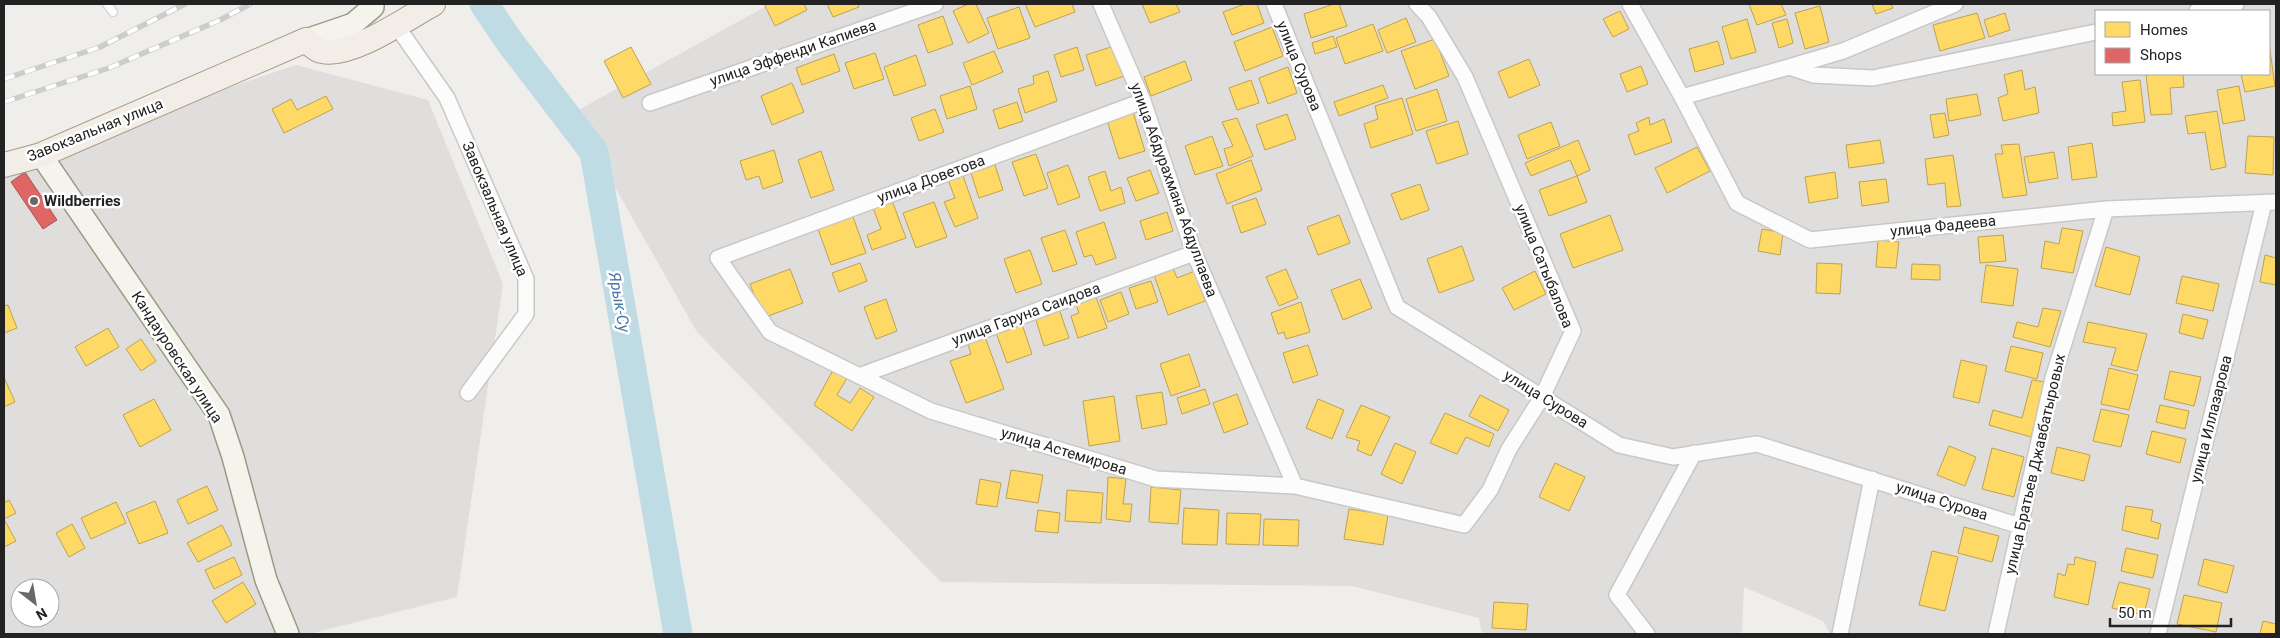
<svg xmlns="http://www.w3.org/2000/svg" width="2280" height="638" font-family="Roboto,sans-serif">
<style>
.residential{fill:#dfdedc;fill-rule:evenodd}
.homes{fill:#ffd966;stroke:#bda252}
.shops{fill:#e06666;stroke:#a75252}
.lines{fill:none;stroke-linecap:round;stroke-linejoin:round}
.river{stroke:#bfdbe3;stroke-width:29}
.lane-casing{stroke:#c9c8c7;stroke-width:10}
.street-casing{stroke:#c9c8c7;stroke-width:18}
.secondary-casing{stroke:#999a82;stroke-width:24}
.primary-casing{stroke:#a79c86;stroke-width:26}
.lane{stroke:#fdfcfc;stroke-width:8}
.street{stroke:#fdfcfc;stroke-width:15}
.secondary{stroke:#f4f4ed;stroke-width:21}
.primary{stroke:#f3ede7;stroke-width:24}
.rail-casing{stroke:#ccc;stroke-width:5.5}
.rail{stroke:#fff;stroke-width:4;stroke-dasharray:11;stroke-linecap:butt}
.poi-dot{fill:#6a6968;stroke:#fff;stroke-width:2}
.labels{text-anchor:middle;stroke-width:5;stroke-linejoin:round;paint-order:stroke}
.street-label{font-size:15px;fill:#222;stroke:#fff}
.poi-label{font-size:15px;font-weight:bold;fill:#222;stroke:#fff;text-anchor:start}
.water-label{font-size:16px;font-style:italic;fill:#4a7aab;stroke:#fff}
</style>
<rect width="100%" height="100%" fill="#f0eeeb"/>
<path class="residential" d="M770,4h1506v630h-446l-7,-13 -79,-34 -2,47h-260l-3,-16 -127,-32 -411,-4 -244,-250 -124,-219zM2096,11h173v63h-173z
M296,65l132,35 75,184 -46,313 -148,37h-305v-471zM20,588h30v30h-30z"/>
<path class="homes" d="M764,4h40l3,6 -32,16z
M827,4h31l1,3 -26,10z
M968,4h8l13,29 -21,10 -15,-32z
M1025,4h47l3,8 -40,15z
M1142,4h34l4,8 -30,11z
M1245,4h12l7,19 -32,12 -9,-23z
M1334,4h5l8,22 -36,12 -7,-24z
M1749,4h32l5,11 -29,10z
M1872,4h19l2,4 -17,6z
M1820,6l9,36 -24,7 -10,-36z
M1019,7l11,31 -32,11 -11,-31z
M1620,11l9,18 -16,8 -10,-18z
M1977,13l8,25 -45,13 -7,-26z
M2005,13l5,17 -21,7 -5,-17z
M943,16l10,28 -25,9 -10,-28z
M1406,18l10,24 -29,11 -9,-23z
M1747,19l9,33 -25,7 -9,-32z
M1787,19l6,24 -14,5 -7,-25z
M1373,24l10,27 -38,13 -9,-26z
M1272,27l11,29 -38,15 -11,-29z
M1333,36l4,11 -22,7 -3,-11z
M1435,39l14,37 -34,13 -14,-38z
M1718,41l6,23 -29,8 -6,-23z
M2269,43l6,43 -30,6 -4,-18h28z
M1114,46l10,30 -28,10 -10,-31z
M631,47l20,37 -28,14 -19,-37z
M1077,47l7,23 -23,7 -7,-22z
M994,51l9,21 -31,13 -9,-22z
M875,53l9,26 -30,10 -9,-26z
M834,54l6,17 -38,14 -6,-17z
M916,55l10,30 -32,11 -10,-29z
M1529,59l11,26 -31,13 -11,-26z
M1185,61l7,19 -41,16 -7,-19z
M1641,66l7,18 -21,8 -7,-18z
M1288,67l9,26 -29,11 -9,-26z
M2022,70l3,20 10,-3 4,26 -36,8 -5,-23 10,-4 -4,-19z
M1048,71l9,30 -32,12 -7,-24 16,-5 -1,-8z
M2154,74h29l1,13 -14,1 2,26 -21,1 -5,-40z
M1251,80l8,23 -22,7 -8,-22z
M2140,80l5,42 -32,4 -1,-13 14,-2 -4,-29z
M792,83l12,29 -32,13 -11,-29z
M1383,85l5,13 -49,18 -5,-14z
M970,86l7,23 -30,10 -7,-23z
M2239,86l6,34 -22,4 -6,-34z
M1437,89l10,32 -31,10 -10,-32z
M1977,94l4,21 -32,6 -3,-22z
M326,96l7,13 -49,24 -12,-24 19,-10 6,11z
M1402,98l11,36 -42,14 -7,-24 14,-5 -3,-13z
M1017,102l6,19 -24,8 -6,-19z
M935,109l9,23 -25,9 -8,-23z
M2217,111l9,56 -15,3 -6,-38 -17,2 -3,-18z
M1133,112l12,39 -26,8 -12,-39z
M1945,113l4,22 -15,3 -4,-23z
M1287,114l9,25 -31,11 -9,-25z
M1649,117l1,8 14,-6 8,23 -37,13 -7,-20 11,-4 -3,-8z
M1237,118l16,38 -24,10 -5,-17 9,-3 -11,-24z
M1458,121l10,33 -31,10 -11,-33z
M1551,122l9,24 -33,13 -9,-24z
M1212,136l11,30 -28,9 -10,-29z
M2248,136l26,1 -1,38 -28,-2z
M1578,140l12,30 -13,6 -7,-16 -39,16 -6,-13z
M1880,140l4,23 -35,5 -3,-23z
M2092,143l5,34 -25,3 -4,-33z
M2019,144l8,51 -24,3 -8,-44h8l-2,-9z
M1697,147l13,24 -43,22 -12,-25z
M774,150l9,32 -20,7 -4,-13 -13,4 -6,-19z
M821,151l13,39 -23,8 -13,-38z
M2054,152l4,26 -29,5 -5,-26z
M1036,154l12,34 -24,8 -12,-34z
M1953,155l8,51 -14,1 -2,-24 -17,2 -3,-26z
M1251,160l11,30 -35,14 -11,-30z
M995,165l8,25 -24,8 -8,-25z
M1068,165l12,32 -22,8 -11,-32z
M1150,170l9,23 -23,8 -9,-23z
M1105,171l6,20 10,-4 4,16 -25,8 -12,-34z
M1835,172l3,26 -29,5 -4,-26z
M963,176l15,42 -23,9 -11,-25 11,-4 -7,-18z
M1577,176l10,26 -38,14 -10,-26z
M1886,179l3,23 -27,4 -3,-24z
M1420,184l9,26 -28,10 -10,-26z
M891,198l15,40 -34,12 -5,-15 14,-6 -9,-24z
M1256,198l10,26 -25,9 -9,-27z
M934,202l13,35 -31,11 -13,-35z
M1167,212l6,19 -27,9 -6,-19z
M1339,215l11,28 -32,12 -11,-28z
M1610,215l13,35 -50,18 -13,-34z
M853,217l13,36 -35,12 -13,-36z
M1104,222l12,36 -20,7 -4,-10 -8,2 -8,-25z
M2062,228l21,3 -10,42 -32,-5 4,-27 14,3z
M1762,229l21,4 -3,22 -22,-4z
M1065,230l12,34 -24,8 -12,-34z
M2003,235l3,26 -26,2 -2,-26z
M1878,240l21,2 -3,26 -20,-1z
M1462,246l12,34 -35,13 -12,-34z
M2106,247l34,10 -10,38 -35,-9z
M1030,250l12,34 -26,9 -12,-34z
M2265,255l11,3v27l-16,-3z
M860,263l7,18 -28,11 -7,-19z
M1817,263l25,1 -2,30 -24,-1z
M1912,264l28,1v15l-29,-1z
M1986,265l32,4 -5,37 -32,-4z
M1173,268l4,10 18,-7 10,30 -37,14 -14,-40z
M790,269l13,34 -40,15 -13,-34z
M1286,269l12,29 -19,8 -13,-29z
M1535,271l11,23 -32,16 -12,-22z
M2182,276l37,8 -6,27 -37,-8z
M1360,279l12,29 -29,12 -12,-30z
M1151,281l7,21 -22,7 -7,-21z
M1121,292l8,22 -21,8 -8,-22z
M1096,297l11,31 -29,10 -7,-22 8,-3 -3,-9z
M886,299l11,32 -21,8 -12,-32z
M1301,302l9,30 -24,7 -2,-7 -6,2 -7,-21z
M8,305l9,23 -13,5v-27z
M2043,308l18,3 -11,36 -37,-10 4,-15 21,5z
M1059,309l10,29 -25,8 -9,-29z
M2183,314l25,6 -5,19 -24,-6z
M1021,321l11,33 -25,9 -12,-33z
M2088,322l59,12 -10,37 -26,-6 5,-17 -33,-6z
M108,328l11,19 -33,19 -11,-19z
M984,334l20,55 -38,14 -16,-42 21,-7 -4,-13z
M141,339l15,22 -15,10 -15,-22z
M1308,345l10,30 -25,8 -10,-30z
M2011,346l32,7 -6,26 -32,-8z
M1189,354l11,32 -29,10 -11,-32z
M1961,360l26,6 -8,37 -26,-6z
M2109,368l29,7 -9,35 -28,-6z
M833,370l14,8 -10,17 13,8 10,-15 14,9 -22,34 -38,-26z
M2170,371l31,6 -7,29 -30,-7z
M4,377l11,25 -11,5z
M2032,380l13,2 -14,55 -42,-12 4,-15 29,8z
M1205,389l5,15 -28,10 -5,-16z
M1162,392l5,32 -25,5 -6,-33z
M1237,394l11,30 -24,9 -11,-30z
M1480,395l29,15 -11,21 -29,-15z
M1114,396l6,45 -31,5 -6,-45z
M154,399l17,31 -31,17 -17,-32z
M1318,399l26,11 -12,29 -26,-11z
M1361,405l29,12 -19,39 -14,-6 3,-9 -14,-4z
M2160,405l29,6 -4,18 -29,-7z
M2101,409l28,6 -8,32 -28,-6z
M1445,413l49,21 -5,13 -23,-10 -9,17 -27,-11z
M2152,431l34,8 -6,24 -34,-9z
M1395,443l21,9 -14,32 -21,-10z
M1949,446l27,11 -11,29 -28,-11z
M2057,447l33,8 -6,26 -33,-8z
M1992,448l32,9 -10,40 -32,-8z
M1555,463l30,14 -16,34 -30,-14z
M1011,470l32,5 -5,28 -32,-5z
M1108,477l18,2 -3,25h9l-2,18 -24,-3z
M980,479l21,4 -4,24 -21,-3z
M207,486l11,24 -30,14 -11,-24z
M1151,487l30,3 -3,34 -29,-2z
M1067,490l36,3 -2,30 -36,-2z
M9,500l7,13 -12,6 12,22 -12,6v-44z
M155,501l13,32 -29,11 -13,-31z
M116,502l10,21 -35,16 -10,-21z
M2126,506l27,4 -2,11 10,3 -3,15 -36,-9z
M1184,508l35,2 -2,35 -35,-1z
M1349,509l39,6 -5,30 -39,-6z
M1038,510l22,3 -2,20 -23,-2z
M1227,513l34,1 -2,31 -33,-1z
M1264,519l35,1 -1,26 -35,-1z
M72,524l13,24 -16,9 -13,-24z
M222,525l10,20 -34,17 -11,-19z
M1964,527l35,9 -7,26 -34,-9z
M2126,548l32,7 -5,23 -32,-7z
M1932,551l26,6 -13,54 -26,-6z
M234,557l8,18 -28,14 -9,-19z
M2075,557l21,5 -8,43 -34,-8 4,-24 7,3 3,-12 6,1z
M2204,559l30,7 -7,27 -29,-8z
M243,582l13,22 -30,19 -14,-22z
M2119,582l31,7 -6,26 -32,-7z
M2184,595l38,8 -6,29 -39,-8z
M1494,602l34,2 -2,26 -34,-2z
M2263,621l13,3v10h-16z"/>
<path class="shops" d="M25,172l32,48 -14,9 -32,-47z"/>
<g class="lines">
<path class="river" d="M484,4l25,37 85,111 84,482"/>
<defs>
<path id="lane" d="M107,4l6,8"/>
<path id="street" d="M1101,4l42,97 51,152 101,233
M1274,4l123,303 222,138 54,12 84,-13 263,82
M1630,4l52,93 107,-30 24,8 60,3 223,-46
M2197,11l39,-7
M396,25l51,73 79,181v35l-58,79
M1789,67l54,-16 112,-47
M1682,97l55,106 73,37 296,-31 170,-7
M1143,101l-425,157 52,74 161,79 225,68 139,7 169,39 26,-35 19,-41 33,-52 31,-66 -108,-254 -36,-60 -12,-13
M650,103l285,-99
M859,376l335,-123
M1647,634l-30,-39 77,-142
M1840,634l32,-155
M1996,634l57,-256 53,-169
M2158,634l106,-431"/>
<path id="secondary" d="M306,40l47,-16 20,-17v-3
M41,155l178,260 14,42 33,123 22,54"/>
<path id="primary" d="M4,165l37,-10 265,-115c5,4 9,10 16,11 29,7 85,-33 111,-47"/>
</defs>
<use href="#lane" class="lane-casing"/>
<use href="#street" class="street-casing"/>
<use href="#secondary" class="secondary-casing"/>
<use href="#primary" class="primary-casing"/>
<use href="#lane" class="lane"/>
<use href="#street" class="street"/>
<use href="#secondary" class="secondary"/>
<use href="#primary" class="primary"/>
<defs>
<path id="rail" d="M4,79l96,-32 85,-43
M4,102l105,-34 111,-48 30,-16"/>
</defs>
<use href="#rail" class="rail-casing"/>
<use href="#rail" class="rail"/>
</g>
<circle class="poi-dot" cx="34" cy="201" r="5"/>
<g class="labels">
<g class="street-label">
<text transform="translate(793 53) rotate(-19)" y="5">улица Эффенди Капиева</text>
<text transform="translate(1299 66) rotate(68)" y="5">улица Сурова</text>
<text transform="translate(95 130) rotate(-22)" y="5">Завокзальная улица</text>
<text transform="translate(931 179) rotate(-20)" y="5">улица Доветова</text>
<text transform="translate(1174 190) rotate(70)" y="5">улица Абдурахмана Абдуллаева</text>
<text transform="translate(495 209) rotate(67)" y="5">Завокзальная улица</text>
<text transform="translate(1943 226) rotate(-6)" y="5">улица Фадеева</text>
<text transform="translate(1544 266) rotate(68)" y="5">улица Сатыбалова</text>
<text transform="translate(1026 314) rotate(-20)" y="5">улица Гаруна Саидова</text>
<text transform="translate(177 357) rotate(57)" y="5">Кандауровская улица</text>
<text transform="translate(1546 399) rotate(32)" y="5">улица Сурова</text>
<text transform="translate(2211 419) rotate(-76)" y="5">улица Иллазарова</text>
<text transform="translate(1064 451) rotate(17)" y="5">улица Астемирова</text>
<text transform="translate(2035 464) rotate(-77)" y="5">улица Братьев Джавбатыровых</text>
<text transform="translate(1942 501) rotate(18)" y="5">улица Сурова</text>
</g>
<g class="poi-label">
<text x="44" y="206">Wildberries</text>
</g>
<g class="water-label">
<text transform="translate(620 302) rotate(80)" y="6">Ярык-Су</text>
</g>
</g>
<rect width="2280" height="638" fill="none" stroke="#222222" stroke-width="10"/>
<rect x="2095" y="10" width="175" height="65" fill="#ffffff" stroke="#a7a7a7"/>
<rect x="2105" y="22" width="25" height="15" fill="#ffd966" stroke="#a7a7a7"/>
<text x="2140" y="35" font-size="15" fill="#222222">Homes</text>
<rect x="2105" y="48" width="25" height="15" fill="#e06666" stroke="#a7a7a7"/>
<text x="2140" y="60" font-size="15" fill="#222222">Shops</text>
<g transform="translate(35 603) rotate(149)"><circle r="24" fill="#ffffff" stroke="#a7a7a7"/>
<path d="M0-4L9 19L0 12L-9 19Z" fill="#6a6968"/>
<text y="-8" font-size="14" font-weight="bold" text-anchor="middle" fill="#222222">N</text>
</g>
<path d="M2110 618v8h121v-8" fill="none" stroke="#222222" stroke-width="2.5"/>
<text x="2118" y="618" font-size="15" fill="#222222" stroke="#ffffff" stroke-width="4" paint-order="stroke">50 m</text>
</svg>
